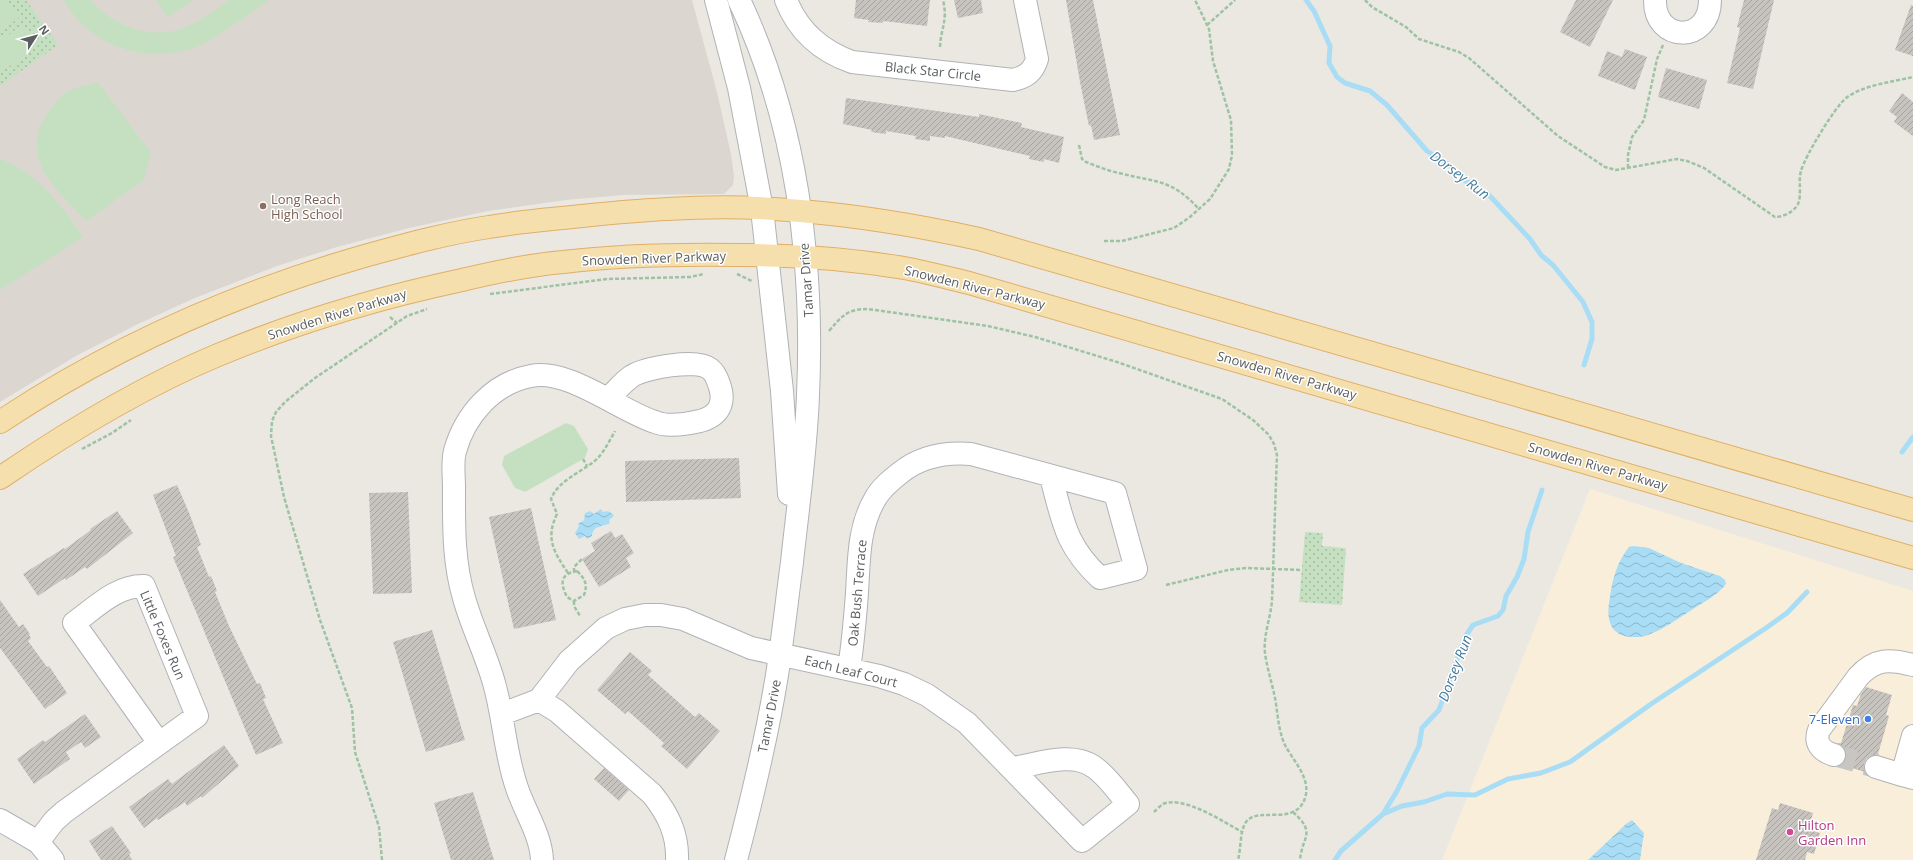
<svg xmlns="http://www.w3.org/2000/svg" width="1913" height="860" font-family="'Open Sans',sans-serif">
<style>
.commercial{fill:#f9eed9}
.education{fill:#dbd7d0}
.park{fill:url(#park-dots)}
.garden{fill:#c5e0c1}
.water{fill:url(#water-waves)}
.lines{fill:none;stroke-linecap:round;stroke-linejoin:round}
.stream{stroke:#a9ddf5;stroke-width:5}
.building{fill:url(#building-hatch)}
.minor-tunnel{stroke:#c7c6c2;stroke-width:22;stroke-dasharray:22 11;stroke-linecap:butt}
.minor-casing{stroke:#afb3b6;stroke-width:24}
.major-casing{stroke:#e0ae66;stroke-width:24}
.path{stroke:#9dc3a2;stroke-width:2.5;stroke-dasharray:4 2;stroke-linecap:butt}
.minor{stroke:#fff;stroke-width:22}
.major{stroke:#f5e0ad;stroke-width:22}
.education-dot{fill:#8d6e63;stroke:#fff;stroke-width:1.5}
.shop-dot{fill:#3f7fe0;stroke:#fff;stroke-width:1.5}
.hotel-dot{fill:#d1479c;stroke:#fff;stroke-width:1.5}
.labels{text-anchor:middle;stroke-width:3;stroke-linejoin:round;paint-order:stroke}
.street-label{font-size:13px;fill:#5a5e61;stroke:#fff}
.education-label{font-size:13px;fill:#785e54;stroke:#fff;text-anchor:start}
.shop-label{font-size:13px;fill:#366cbe;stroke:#fff;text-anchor:end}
.hotel-label{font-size:13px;fill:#b23c85;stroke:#fff;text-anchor:start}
.water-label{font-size:14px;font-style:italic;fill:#467b9c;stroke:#fff}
</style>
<defs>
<pattern id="park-dots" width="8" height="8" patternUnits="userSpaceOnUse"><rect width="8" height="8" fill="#c5e0c1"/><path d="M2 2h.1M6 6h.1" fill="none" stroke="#a3b9a0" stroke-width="1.8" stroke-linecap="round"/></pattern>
<pattern id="water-waves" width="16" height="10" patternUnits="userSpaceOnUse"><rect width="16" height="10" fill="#a9ddf5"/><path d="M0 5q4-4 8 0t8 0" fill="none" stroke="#8db6ca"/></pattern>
<pattern id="building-hatch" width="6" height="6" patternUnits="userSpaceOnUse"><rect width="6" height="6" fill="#c7c3bf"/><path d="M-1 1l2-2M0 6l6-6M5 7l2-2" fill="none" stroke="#a5a29f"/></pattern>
</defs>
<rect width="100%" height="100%" fill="#ebe8e2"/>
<path class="commercial" d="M1590,489l323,102v269h-471z"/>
<path class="education" d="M0,0h692l25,92 14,62 3,22 -1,9 -9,9 -100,1 -58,5 -78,11 -79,17 -72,19 -60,19 -82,32 -57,26 -62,32 -76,46z"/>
<path class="park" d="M0,0h26l32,45 -58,41z
M1305,532l18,1 -1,13 24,2 -4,57 -43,-3z"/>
<path class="garden" d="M0,0h6l13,18 -19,13z
M64,0h27c22,27 64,42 97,26 9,-4 18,-10 26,-15 5,-3 10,-9 15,-11 7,0 31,0 40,0 -24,17 -47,35 -74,48 -5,2 -12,3 -18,4 -44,9 -92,-12 -113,-52z
M156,0h37l-25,17z
M23,24l15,22 -38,27v-32z
M98,82l53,71 -7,27 -58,41c-26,-27 -66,-62 -42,-102 5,-9 12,-18 19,-24 9,-7 25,-10 35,-13z
M0,159c36,13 63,47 83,78l-83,53z
M566,423l8,3 14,23 -3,9 -60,34 -10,-4 -13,-23 2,-9z"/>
<path class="water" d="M601,509l2,3c5,-2 8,0 11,4l-5,4 1,3c-7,4 -17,2 -18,13l-5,3 -2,-3 -6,3 -4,-6 4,-7 -1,-2 6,-4 1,-7 5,-2 4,3z
M1634,546l15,2 32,15 39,13 5,4 1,4c-9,12 -24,19 -36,27 -14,9 -29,20 -45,25 -4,1 -8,1 -12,1 -25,-1 -27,-20 -23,-40 2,-17 8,-37 19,-50z
M1632,820l12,13 -4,27h-52l38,-36z"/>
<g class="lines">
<path class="stream" d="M1306,0l8,11 16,35 -1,17 8,14 8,6 25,8 17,14 40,46 22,14 15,15 25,15 41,44 11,16 12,10 30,37 9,20v17l-8,26
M1902,452l11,-15
M1383,814l19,-8 22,-4 23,-8 28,1 33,-16 33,-6 29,-11 81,-58 115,-76 21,-15 20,-21
M1335,860l6,-9 42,-37 14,-23 22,-45 3,-18 17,-18 26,-73 8,-12 25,-9 5,-6 3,-14 11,-19 7,-18 4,-27 14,-42"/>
</g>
<path class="building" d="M856,0h74l-3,26 -44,-5v2l-15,-1 1,-2 -15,-2z
M954,0h27l2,13 -25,5z
M1066,0h27l27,135 -26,5 -3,-15 -2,1 -9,-44z
M1576,0h37l-23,47 -30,-15z
M1744,0h30l-21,89 -26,-6 13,-55 -3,-1z
M1911,5l2,1v50l-18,-6z
M1625,49l22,8 -12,33 -37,-14 9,-25 15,6z
M1666,68l41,12 -8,29 -41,-12z
M1902,93l11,9v34l-19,-14 3,-5 -8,-6z
M846,98l133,19v-3l43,9 -1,4 43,10 -5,26 -15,-4v3l-15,-3 1,-3 -85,-20v2l-15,-2v5l-15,-2 1,-3 -30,-5v3l-15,-2 1,-2 -29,-6z
M739,458l2,40 -115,4 -1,-41z
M177,485l13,30 11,30 -4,2 12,30 2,-1 6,15 -2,1 14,34 28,58 3,-1 6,15 -3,1 20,44 -27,12 -83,-198 3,-1 -23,-61z
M408,492l4,101 -39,1 -4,-101z
M531,508l25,112 -42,9 -25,-112z
M117,511l16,22 -46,36 -2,-2 -19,13 -1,-2 -27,18 -15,-22 41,-26 1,1 26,-19 -1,-1z
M611,531l4,7 7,-4 12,19 -8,5 5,9 -32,20 -17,-28 13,-8 -4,-8z
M0,600l19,27 4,-3 7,10 -1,1 2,3 -3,3 19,26 2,-1 18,27 -22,16 -45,-61z
M432,630l33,110 -39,12 -33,-110z
M630,652l22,19 -4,4 47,42 4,-4 21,18 -33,38 -26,-23 3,-3 -36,-32 -3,3 -28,-24z
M1866,687l26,8 -6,20 3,1 -11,38 2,1h-7l-6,3 -3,6 1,8 -23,-7 4,-5v-7l-3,-6 -6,-4h4l12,-38 4,1 4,-12z
M85,714l16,23 -16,11 -4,-6 -15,10 4,7 -36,25 -17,-25 26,-19 2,2z
M224,745l15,21 -37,32 -1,-2 -14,10 -2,-4 -27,18 -1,-2 -13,10 -15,-21 39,-28 4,5z
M604,768l25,22 -10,11 -25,-22z
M473,792l21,68h-43l-17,-57z
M1780,803l33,10 -2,7 5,1 -3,10 7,2 -6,21 -7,-2 -2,8h-49l16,-52 6,2z
M112,826l19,27 -2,1 3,6h-31l-12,-19z"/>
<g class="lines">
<path class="minor-tunnel" d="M1834,755l42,12"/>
<defs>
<path id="minor" d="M716,0l23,88 23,121 20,182 7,103
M786,0c12,31 35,51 66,62l161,18c13,-3 20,-8 24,-21l-12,-59
M1655,0c-1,43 55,44 55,0
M849,669c4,-26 6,-50 8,-76 2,-32 1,-65 18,-94 6,-11 16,-19 25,-26 21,-17 45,-21 71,-19l144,39 21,76 -36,9c-35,-33 -37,-57 -49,-101
M539,700l18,11 95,83c16,20 26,40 25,66
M502,714l37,-14 30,-39 37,-33 19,-9 20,-4h16l22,4 68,29 128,28 25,8 23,11 40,28 115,118 46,-37c-10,-12 -21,-28 -34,-37 -22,-16 -56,-3 -81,1
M1913,736l-11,39 11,3
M1834,755c-13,-4 -20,-12 -15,-25l39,-53c17,-19 32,-18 55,-12
M1876,767l26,8
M0,820l38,22 15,18
M38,842l16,-21 10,-9 133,-96 -53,-130c-27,-1 -49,22 -70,37l85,120
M542,860c-1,-25 -17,-48 -25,-72 -12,-34 -13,-70 -23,-105 -8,-29 -22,-56 -30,-85 -11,-37 -10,-73 -10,-111 0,-11 -2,-25 1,-36 10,-36 38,-68 76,-75 37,-8 89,35 124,46 12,5 32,2 45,-1 19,-5 26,-18 19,-37 -2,-6 -5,-12 -9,-15 -13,-11 -65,-1 -78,7 -9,6 -16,15 -23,22
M736,860c16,-61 31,-123 41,-185 6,-38 10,-76 15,-113 6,-56 14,-111 16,-167 6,-133 -11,-273 -69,-395"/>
<path id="major" d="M0,422c113,-75 238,-130 368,-167 40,-11 80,-22 121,-28 33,-6 68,-8 102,-12 70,-7 140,-11 210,-4 60,5 119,15 178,28l934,271
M0,478c69,-47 141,-91 218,-123 79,-33 160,-57 244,-75 33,-8 67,-15 101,-18 58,-7 120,-8 178,-7 55,0 110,4 163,13 22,4 44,10 65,15l944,275"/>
</defs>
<use href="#minor" class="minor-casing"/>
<use href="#major" class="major-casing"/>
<path class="path" d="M1365,0l7,7 34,20 13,12 40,13 10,6 89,78 47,31 11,3 61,-11 10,2 17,7 71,49c8,0 19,-5 23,-13 4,-9 0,-23 3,-33 4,-15 34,-64 45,-73 17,-13 46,-16 67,-21
M1207,25l28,-25
M940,47c1,-20 8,-26 3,-47
M1079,145l3,14 4,3c11,4 22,9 33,11 38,10 51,5 80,36
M1628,168v-13l4,-18 12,-17 13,-61 6,-14
M1104,241h18l52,-13 16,-11 20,-18 19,-30 3,-14 -1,-35 -18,-59 -4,-32 -14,-29
M737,274l15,7
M490,294l117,-15 83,-2 14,-3
M390,317l7,6
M829,331c13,-15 18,-22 39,-22l120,17 47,11 82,25 105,37 31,21 16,15 5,9 3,11c-2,48 -3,96 -5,145 -1,17 -9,35 -7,53 2,15 7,30 10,45 3,16 3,32 10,47 7,14 24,31 21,49 -7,35 -48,11 -60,28 -6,8 -5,27 -8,38
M82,449l30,-16 19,-13
M583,459l4,7
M577,571c8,8 11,13 7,24l-10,6 -7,-4c-7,-14 -7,-23 10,-26z
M574,572v-5l8,-8
M568,573c-14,-21 -23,-34 -11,-59l-6,-15c8,-20 32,-27 47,-41 7,-8 12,-18 17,-27
M1166,585l62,-15 18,-2 56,2
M574,601v5l6,10
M1154,812c2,-2 6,-6 9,-8 20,-9 61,18 79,28
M1293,812c24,22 9,24 7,48
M382,860l-3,-33 -24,-75 -3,-44 -32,-88 -36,-123 -13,-61 1,-15 4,-9 9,-10 30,-24 92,-62 20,-7"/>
<use href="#minor" class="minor"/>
<use href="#major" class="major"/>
</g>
<circle class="education-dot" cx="263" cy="206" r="4"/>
<circle class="shop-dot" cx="1868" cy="719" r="4"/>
<circle class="hotel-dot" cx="1790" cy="832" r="4"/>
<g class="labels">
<g class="street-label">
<text transform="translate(933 71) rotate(6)" y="5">Black Star Circle</text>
<text transform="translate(654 258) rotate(-2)" y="5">Snowden River Parkway</text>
<text transform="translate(806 280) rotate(-94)" y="5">Tamar Drive</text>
<text transform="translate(975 287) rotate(14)" y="5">Snowden River Parkway</text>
<text transform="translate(337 314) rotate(-17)" y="5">Snowden River Parkway</text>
<text transform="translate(1287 375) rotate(16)" y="5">Snowden River Parkway</text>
<text transform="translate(1598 466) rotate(16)" y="5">Snowden River Parkway</text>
<text transform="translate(857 593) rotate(-85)" y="5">Oak Bush Terrace</text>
<text transform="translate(163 635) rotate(67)" y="5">Little Foxes Run</text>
<text transform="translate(851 671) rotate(14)" y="5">Each Leaf Court</text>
<text transform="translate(769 716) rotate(-79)" y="5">Tamar Drive</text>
</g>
<g class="education-label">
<text x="271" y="204">Long Reach<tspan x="271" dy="15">High School</tspan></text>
</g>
<g class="shop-label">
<text x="1860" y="724">7-Eleven</text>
</g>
<g class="hotel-label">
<text x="1798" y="830">Hilton<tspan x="1798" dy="15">Garden Inn</tspan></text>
</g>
<g class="water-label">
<text transform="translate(1460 175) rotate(37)" y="5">Dorsey Run</text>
<text transform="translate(1455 668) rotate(-69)" y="5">Dorsey Run</text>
</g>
</g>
<g transform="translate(36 36) rotate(54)" stroke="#ffffff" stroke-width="3" paint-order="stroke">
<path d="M0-3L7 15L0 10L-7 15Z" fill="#5a5e61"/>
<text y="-6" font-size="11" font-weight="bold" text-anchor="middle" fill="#5a5e61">N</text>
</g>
</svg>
